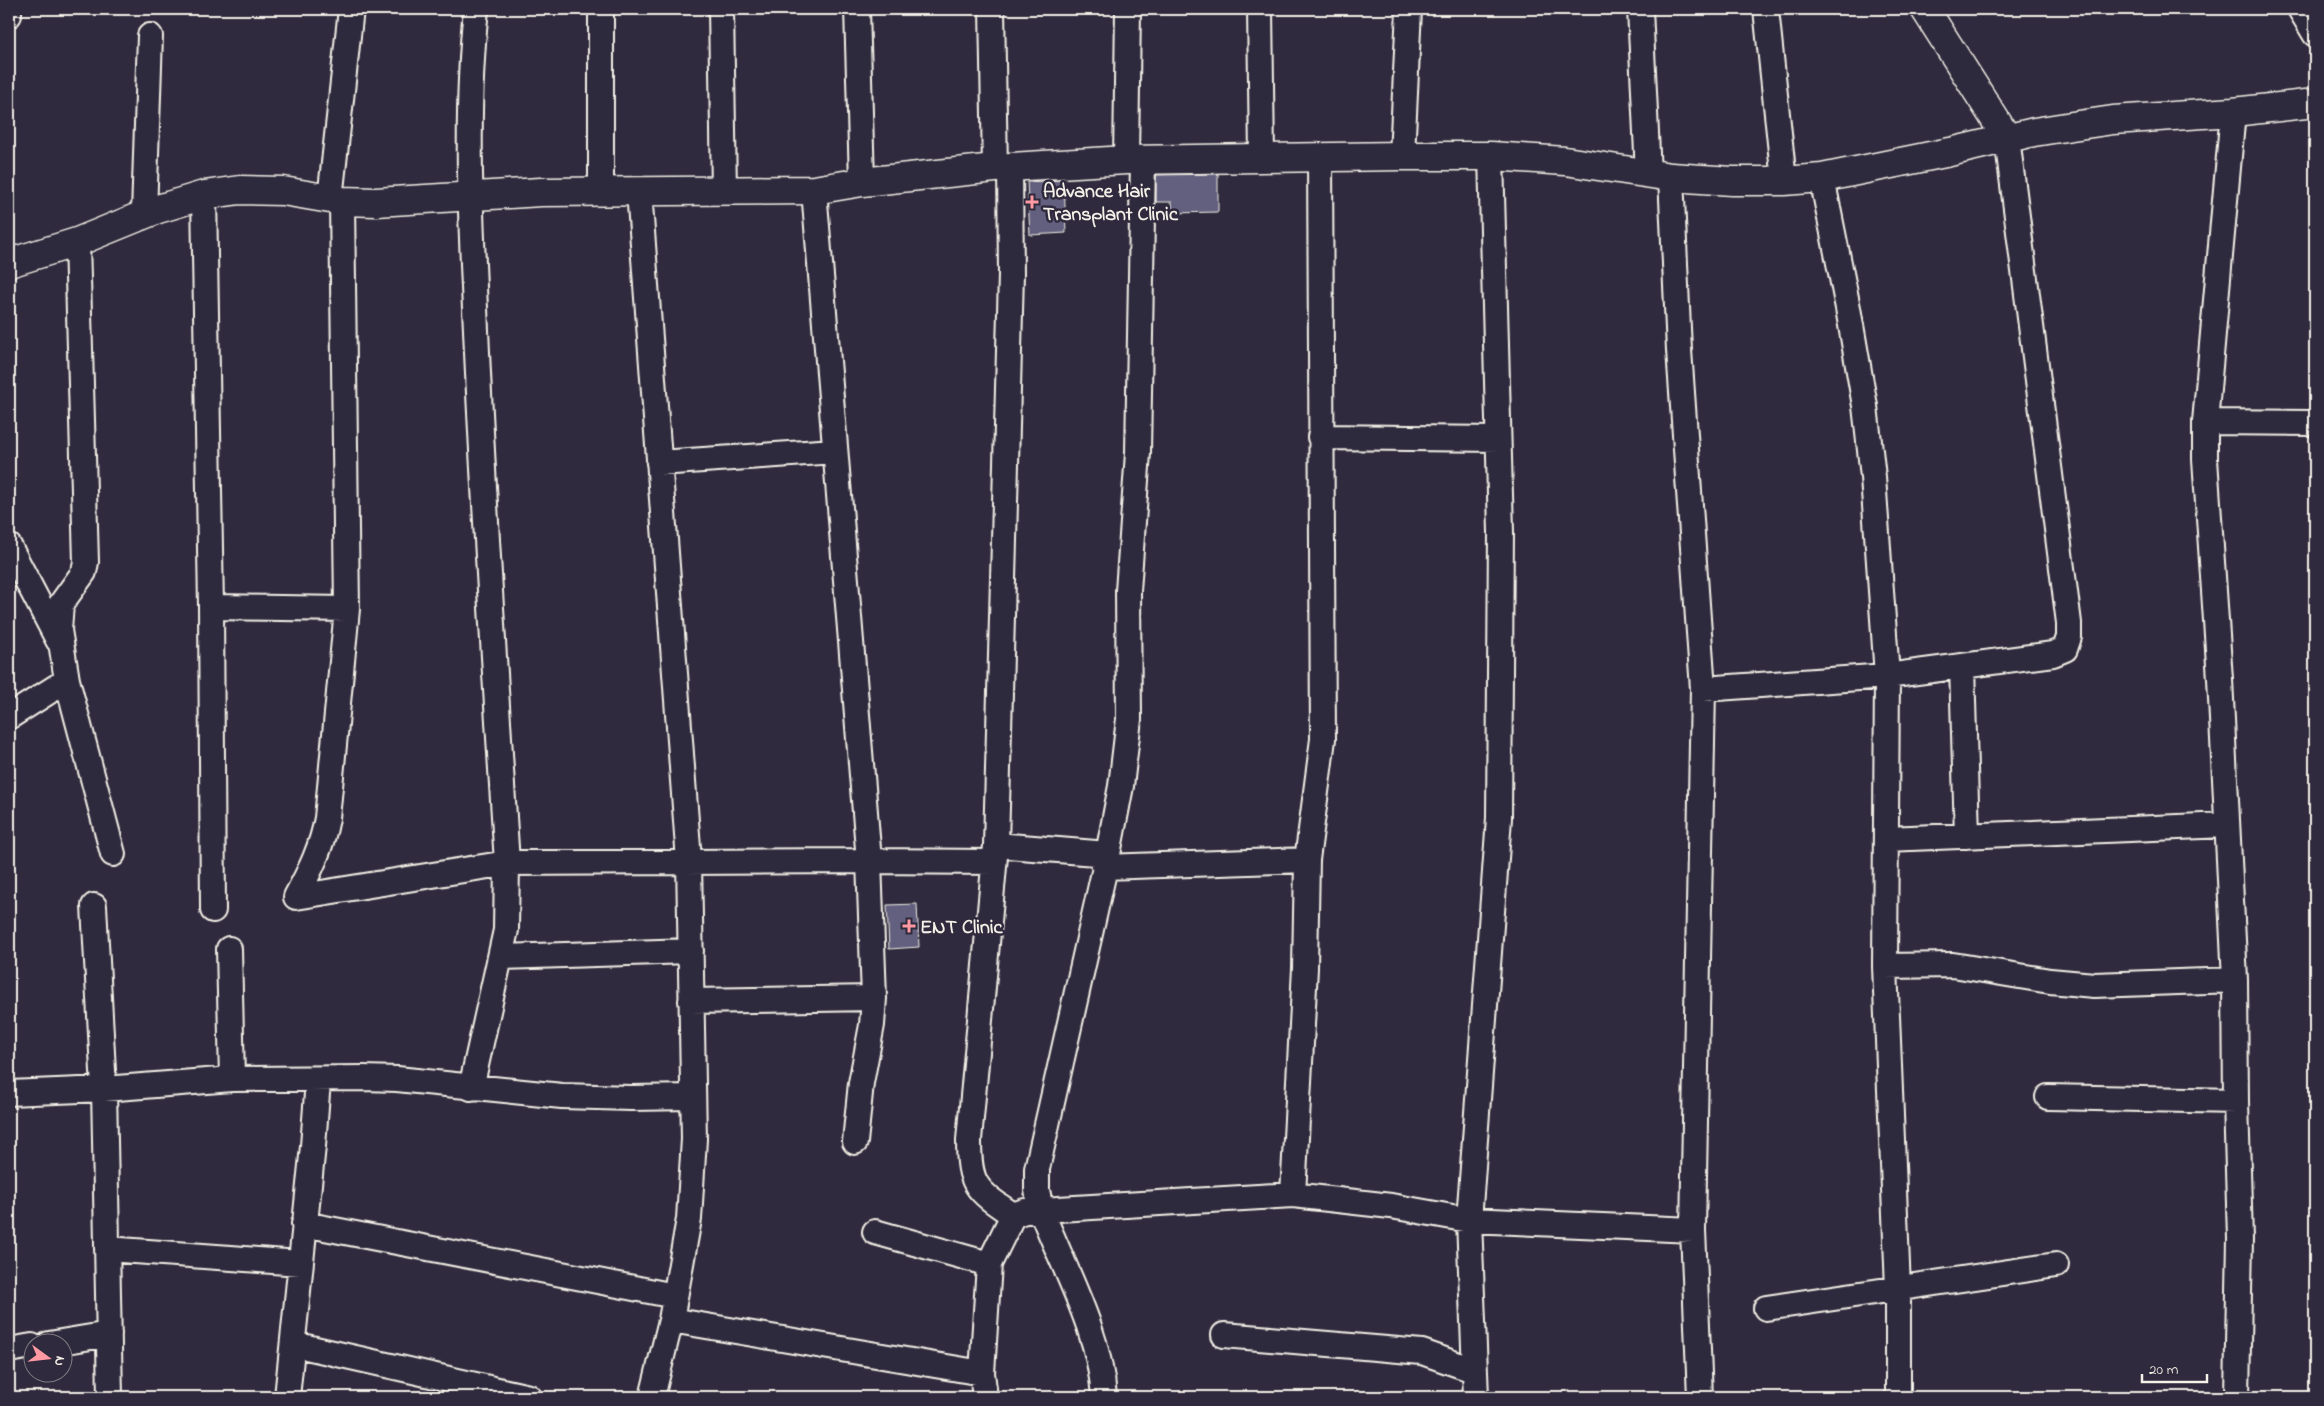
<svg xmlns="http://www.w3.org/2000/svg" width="2324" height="1406" font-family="'Indie Flower',sans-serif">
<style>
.building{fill:#62607e;stroke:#f4f1e8}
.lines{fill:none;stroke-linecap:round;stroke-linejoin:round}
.minor-casing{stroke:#f4f1e8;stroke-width:28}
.tertiary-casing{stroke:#f4f1e8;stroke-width:31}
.minor{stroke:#2f2a3d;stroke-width:24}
.tertiary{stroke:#2f2a3d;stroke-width:28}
.poi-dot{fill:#ff9aa2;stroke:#2f2a3d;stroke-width:2}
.labels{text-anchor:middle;stroke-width:5;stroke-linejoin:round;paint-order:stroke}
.poi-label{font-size:20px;font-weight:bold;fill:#f4f1e8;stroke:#2f2a3d;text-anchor:start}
</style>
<rect width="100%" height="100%" fill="#2f2a3d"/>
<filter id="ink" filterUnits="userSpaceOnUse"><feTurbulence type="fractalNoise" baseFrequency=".02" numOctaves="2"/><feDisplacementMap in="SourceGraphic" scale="10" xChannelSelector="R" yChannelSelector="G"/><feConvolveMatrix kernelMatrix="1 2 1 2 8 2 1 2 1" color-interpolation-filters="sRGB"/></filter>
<g filter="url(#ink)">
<path class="building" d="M1218,174v38l-45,1 -1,-11h-16v-27z
M1064,180l2,53 -36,2 -3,-53z
M917,904l2,43 -30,2 -2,-44z"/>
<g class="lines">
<defs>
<path id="minor" d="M721,9l3,182
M857,9l5,173
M992,9l3,159
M1260,9l2,149
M1640,9l8,165
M1766,9l18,172
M2300,9l15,25
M9,15v-6
M2233,112l-28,310v37l15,220 15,301 1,121 4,138 -3,158
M1402,156l7,-147
M1126,160l2,-151
M1010,167l1,107 -15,571 -27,295c0,46 7,50 44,75
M1671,177l8,173 24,339 -10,541 7,167
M1822,178l26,130 17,98 8,71 14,199 -2,290 13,323v108
M814,190l55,671 5,137 -2,27 -11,58 -6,59
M601,191v-182
M639,191l50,670 5,278 -5,80 -18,101 -19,77
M204,195l7,412 2,303
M330,199l21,-190
M342,201l5,408 -20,209c-5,29 -17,53 -31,79l211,-34 362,-2 125,1
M144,214l6,-178
M77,242l9,320 -2,10 -23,32 -2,26 8,50 46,174
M2205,422l110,1
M1320,437l178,2
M659,463l176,-12
M9,546l49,94
M211,607l136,2
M1962,666l5,170
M1703,689l184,-13 166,-22 12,-5 4,-12v-14l-62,-485
M9,717l58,-37
M1886,839l341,-14
M996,845l112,9
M1104,867l203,-7
M94,906l10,183 6,308
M229,949l3,130
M501,957l190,-6
M1885,966l68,-1 97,16 44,4 141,-5
M691,1001l183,-3
M471,1088l35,-158 1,-67c-11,-170 -22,-340 -30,-511 -5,-114 -13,-229 -1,-343
M9,1093l95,-4 128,-10 131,-1 34,1 165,17 69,2 62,-1
M2048,1097l188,4
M1293,1195l12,-227 2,-108 16,-121 -3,-582
M304,1224l371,72
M875,1232l114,32
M107,1249l193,14
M1766,1308l290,-43
M671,1320l311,53
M1224,1335l198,17 51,18
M49,1344l60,-10
M293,1344l236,53
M9,1350l23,-4
M287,1397l26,-251 5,-66
M985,1397l-3,-24 7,-109 24,-49 12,-4 268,-16 98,11 78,14 224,10
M1104,1397c-4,-65 -39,-126 -63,-187l-4,-20v-21l71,-315 13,-68 8,-67 -1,-128 10,-138 5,-294
M1476,1397l-7,-177 30,-402 2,-286 -10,-376"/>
<path id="tertiary" d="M1925,9l82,129
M9,263l68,-21 81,-33 46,-14 36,-5 43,1 59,10 34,1 165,-10 273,-2 48,-8 133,-14 131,-8 276,-4h89l74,5 106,16 61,4h52l38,-3 128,-26 84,-20 38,-6 41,-6 120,-8 82,-9"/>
</defs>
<use href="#minor" class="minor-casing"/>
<use href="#tertiary" class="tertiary-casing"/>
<use href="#minor" class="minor"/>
<use href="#tertiary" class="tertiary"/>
</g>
</g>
<g class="poi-dot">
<path d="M1029.5 194.5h5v5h5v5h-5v5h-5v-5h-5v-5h5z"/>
<path d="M906.5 918.5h5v5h5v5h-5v5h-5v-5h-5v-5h5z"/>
</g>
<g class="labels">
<g class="poi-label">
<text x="1043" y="197">Advance Hair<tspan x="1043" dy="23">Transplant Clinic</tspan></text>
<text x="920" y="933">ENT Clinic</text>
</g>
</g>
<rect width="2324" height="1406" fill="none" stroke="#2f2a3d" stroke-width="30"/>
<rect x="15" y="15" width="2294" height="1376" fill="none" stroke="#f4f1e8" stroke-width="2" filter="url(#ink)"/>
<g transform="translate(48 1358) rotate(105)"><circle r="24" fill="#2f2a3d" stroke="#7e7a81"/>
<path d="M0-4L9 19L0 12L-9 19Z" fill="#ff9aa2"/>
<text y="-8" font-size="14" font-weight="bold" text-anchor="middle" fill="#f4f1e8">N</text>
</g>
<path d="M2142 1374v8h65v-8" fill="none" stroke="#f4f1e8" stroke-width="2.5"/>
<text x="2149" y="1374" font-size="15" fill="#f4f1e8" stroke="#2f2a3d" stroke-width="4" paint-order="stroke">20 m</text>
</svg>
